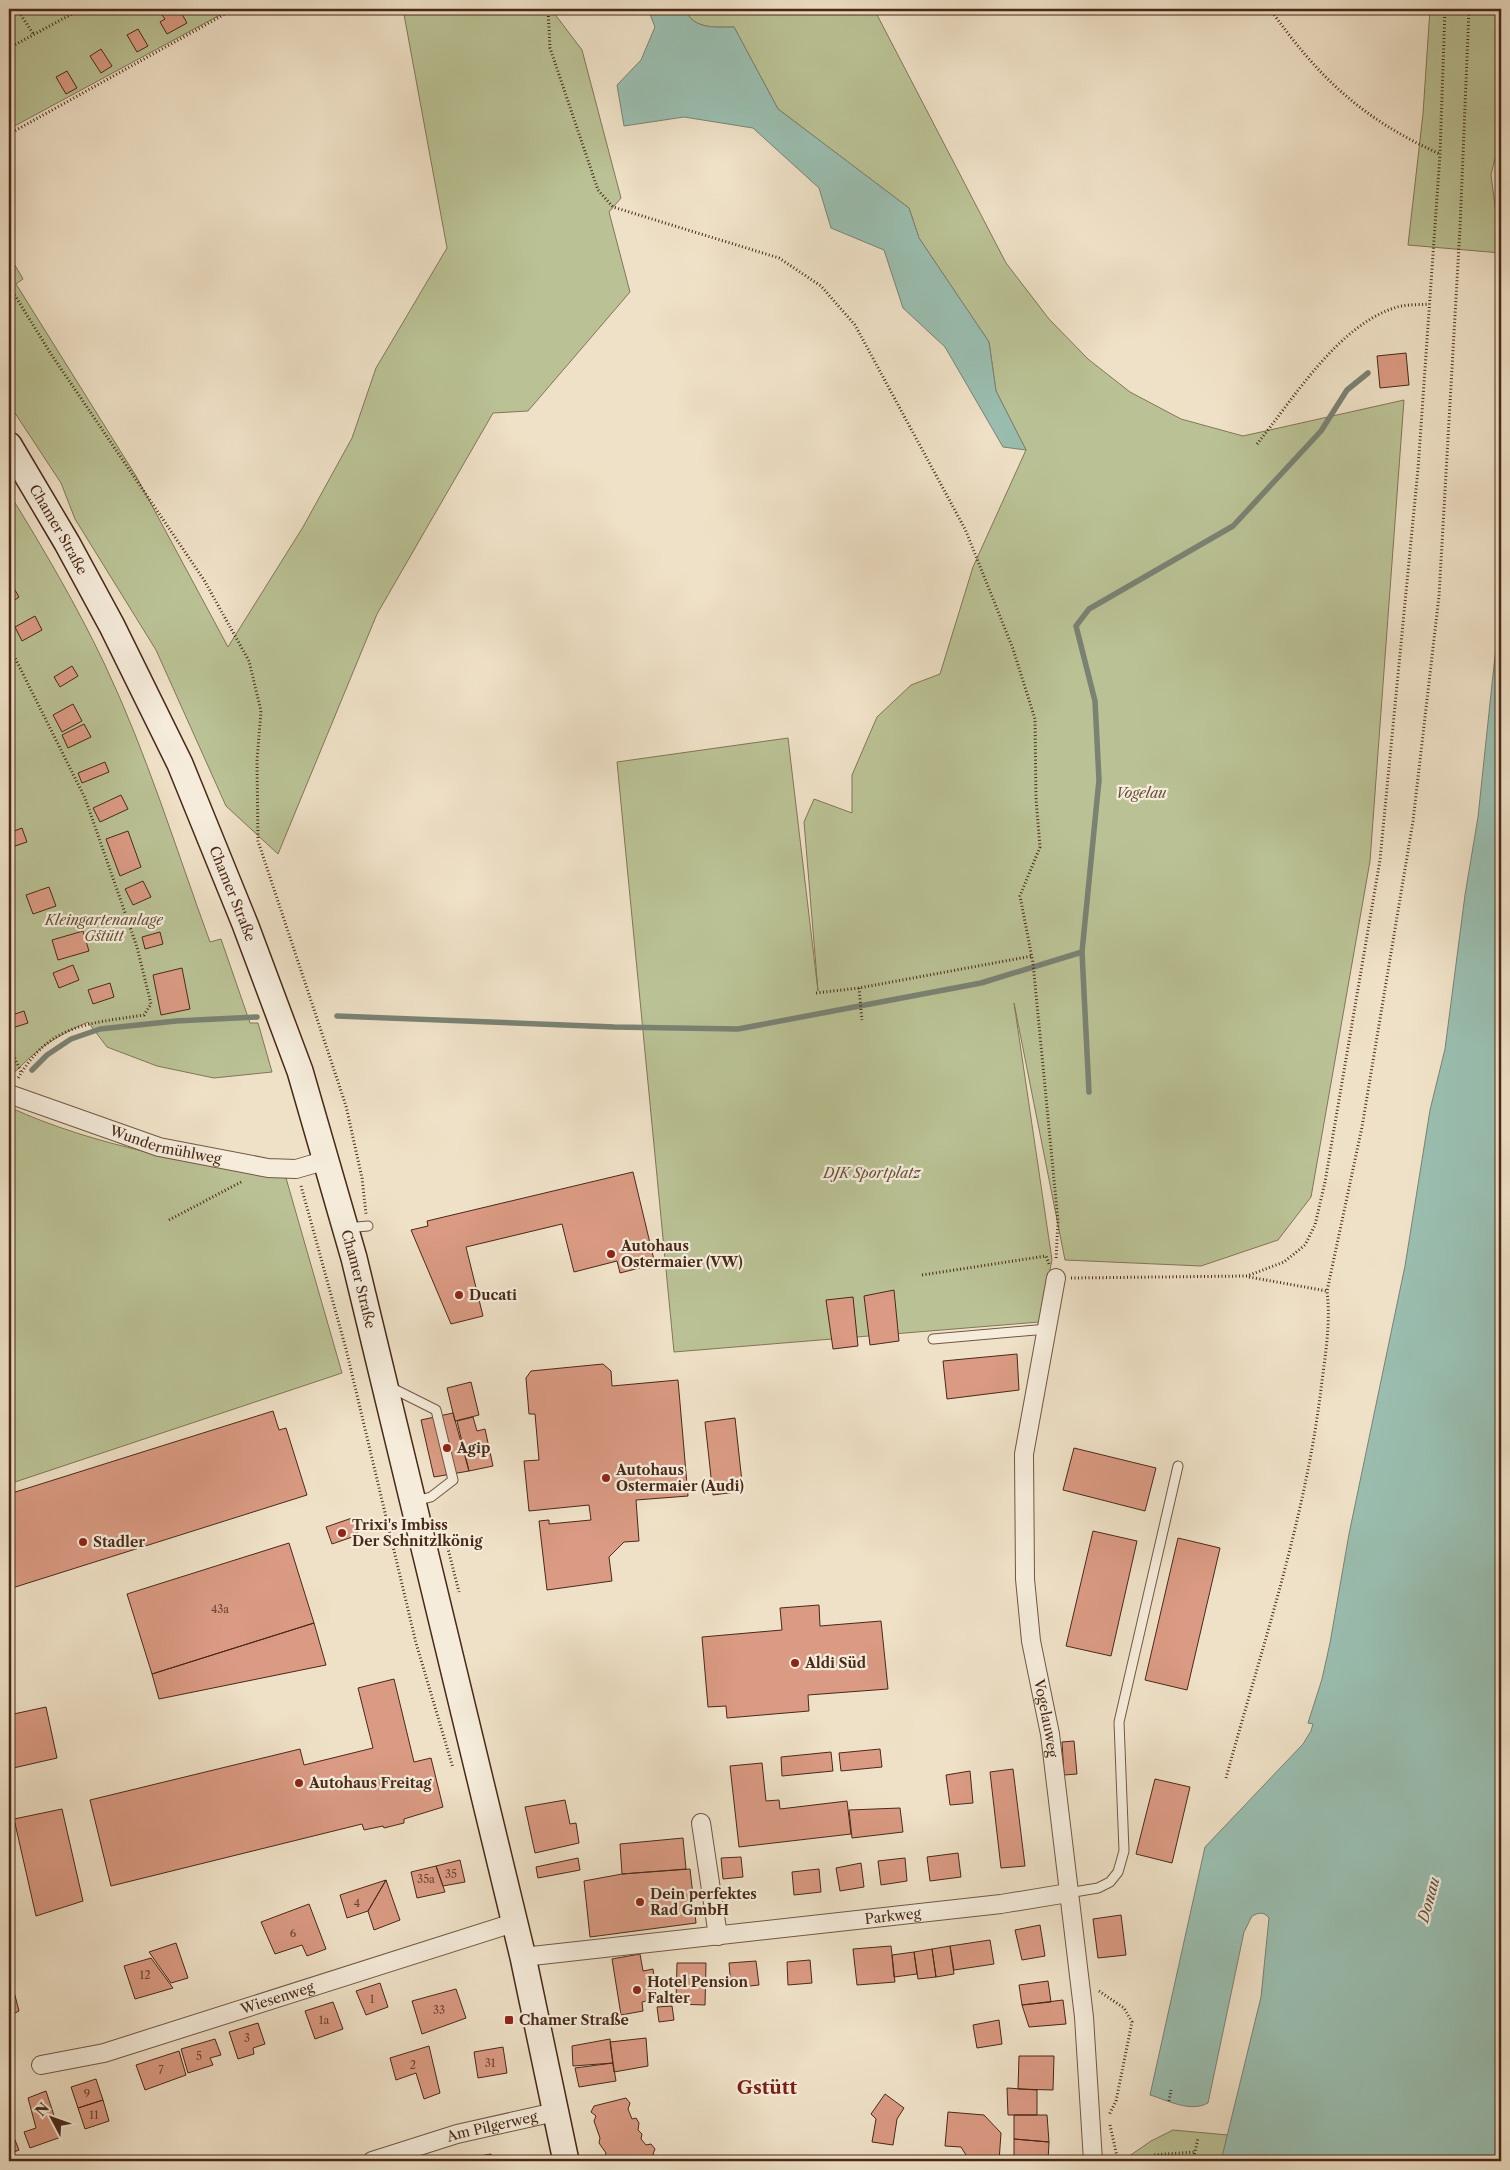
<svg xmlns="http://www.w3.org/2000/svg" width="1510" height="2170" font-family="'Libre Caslon Text',serif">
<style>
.green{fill:#bac295;stroke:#827656}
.water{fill:#9abeb0;stroke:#7a8273}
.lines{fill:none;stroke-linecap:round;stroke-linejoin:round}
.stream{stroke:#7a8273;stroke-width:5.5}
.building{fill:#da9a83;stroke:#492917}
.lane-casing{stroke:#725743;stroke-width:11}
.street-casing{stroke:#725743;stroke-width:20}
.secondary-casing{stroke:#492917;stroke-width:28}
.path{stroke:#492917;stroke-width:3;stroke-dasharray:1 2.5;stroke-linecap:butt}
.lane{stroke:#f5ecdb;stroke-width:9}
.street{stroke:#f5ecdb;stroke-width:18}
.secondary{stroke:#f5ecdb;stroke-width:25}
.poi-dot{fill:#8f2418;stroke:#f5ecdb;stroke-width:2}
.labels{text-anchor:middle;stroke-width:4.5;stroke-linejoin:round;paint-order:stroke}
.number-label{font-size:11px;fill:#6d4532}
.street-label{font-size:14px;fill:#492917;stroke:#f5ecdb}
.park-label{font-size:14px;font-style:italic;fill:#654f36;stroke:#f5ecdb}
.poi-label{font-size:14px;font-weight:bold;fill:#492917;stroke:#f5ecdb;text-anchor:start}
.water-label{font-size:15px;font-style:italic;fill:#5d4e3d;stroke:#f5ecdb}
.district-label{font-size:19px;font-weight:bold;fill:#7a1f14;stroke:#f5ecdb}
</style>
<rect width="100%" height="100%" fill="#efe1c7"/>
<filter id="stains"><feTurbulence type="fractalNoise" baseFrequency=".004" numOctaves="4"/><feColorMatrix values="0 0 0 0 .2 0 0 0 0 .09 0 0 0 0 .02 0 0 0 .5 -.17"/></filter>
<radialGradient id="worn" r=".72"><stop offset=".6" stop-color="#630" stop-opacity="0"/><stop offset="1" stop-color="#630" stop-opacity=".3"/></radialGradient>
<path class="green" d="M9,9h222l-222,120z
M403,9h148l31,41 39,148 -12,14 21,80 -102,119 -35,2 -116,201 -99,240 -52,-48 -70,-156 -81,-131 -14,-36 -52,-79v-149l14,24 -7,5 120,192 92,171 75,-120 49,-89 24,-70 71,-120z
M685,9h189l132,254 43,56 39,40 42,33 51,27 62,17 161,-36 -34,461 -59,336 -33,43 -77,26 -136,-6 -51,-257 38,257 -13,62 -365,30 -57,-590 171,-24 30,253 -14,-169 10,-23 38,14v-38l25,-58 34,-32 29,-11 33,-107 53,-117 -30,-59 -7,-49 -70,-104 -10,-30 -131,-99 -44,-82c-18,0 -41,3 -49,-18z
M1430,9h70l1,124 -10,42 10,78 -93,-8 15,-131z
M9,493c34,55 68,113 96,172 42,89 71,184 105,277l11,-3 29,84h8l14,49 -58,6 -57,-12 -50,-19 -19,-25c-36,16 -51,27 -79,56z
M9,1107c87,40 183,55 277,71l56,195 -333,111z
M1173,2130l55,5 -7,26h-99l29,-20z"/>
<path class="water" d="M648,9h37c8,21 31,18 49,18l44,82 131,99 10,30 70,104 7,49 30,59 -23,-3 -58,-100 -42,-39 -19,-58 -53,-22 -12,-40 -66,-60 -69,-11 -60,9 -7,-41 24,-25 14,-33z
M1501,599v1562h-280l40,-164 8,-79c-5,-7 -11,-5 -17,-2l-8,16 -36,171c-18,10 -41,-3 -58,-8l55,-248 98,-103 8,-13 2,-7 -5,-1 14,-44 8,-36 19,-109 56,-268 25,-156 15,-61 20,-154 13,-78z"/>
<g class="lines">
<path class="stream" d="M337,1016l277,11 124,2 243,-46 101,-31
M32,1070l15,-15 24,-16 29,-10 76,-8 81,-4
M1089,1092l-7,-140 17,-172 -4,-79 -19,-75 13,-17 144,-83 88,-95 26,-41 21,-17"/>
</g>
<path class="building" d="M174,9h5l8,14 -20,11 -7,-12 5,-3 -3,-4z
M138,29l10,17 -11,6 -10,-17z
M101,49l11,17 -11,7 -11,-17z
M67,71l10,17 -11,6 -10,-17z
M1406,353l3,32 -29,3 -3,-32z
M12,585l7,12 -10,7v-18z
M35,616l7,14 -20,11 -7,-14z
M72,666l6,10 -18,11 -6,-10z
M73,704l9,17 -20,11 -9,-17z
M84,724l7,13 -23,11 -6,-13z
M105,762l4,10 -27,11 -4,-10z
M121,795l7,14 -28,13 -7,-14z
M22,828l5,14 -18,6v-15z
M128,831l13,36 -21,9 -14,-37z
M143,881l8,16 -18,8 -8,-16z
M49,887l7,19 -23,8 -7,-19z
M83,931l6,20 -31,9 -6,-20z
M160,932l3,12 -18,5 -3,-12z
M73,965l6,15 -20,8 -6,-15z
M182,968l8,41 -29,6 -8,-40z
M110,983l4,14 -21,7 -5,-14z
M24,1011l4,12 -19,6v-13z
M633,1172l22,92 -35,9 -3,-12 -43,11 -12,-48 -96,23 17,69 -32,8 -40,-94 17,-4 -1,-5z
M894,1290l5,51 -29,4 -6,-49z
M853,1297l5,49 -25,3 -7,-49z
M1017,1354l2,36 -72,9 -4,-38z
M603,1364l8,7 1,15 66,-6 10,116 -52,4 3,41 -15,1 -15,15 3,24 -65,9 -8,-69 10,-1v4l42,-4 -2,-15 -60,6 -5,-50 15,-1 -4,-46h-6l-3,-36 5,-7z
M471,1382l8,33 -24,6 -8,-33z
M273,1411l6,19 7,-2 21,67 -298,94v-95z
M453,1413l16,58 -35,6 -13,-57z
M473,1417l4,14 8,-2 8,37 -24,5 -12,-50z
M735,1418l8,73 -30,4 -8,-73z
M1074,1448l82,20 -11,43 -82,-21z
M352,1518l6,17 -26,9 -6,-17z
M1093,1531l44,10 -26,115 -45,-10z
M1178,1538l42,10 -33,142 -42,-10z
M289,1543l25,80 -162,51 -25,-80z
M819,1605l1,21 61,-5 7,68 -80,6 1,16 -82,7 -1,-12 -18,1 -6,-70 80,-7 -2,-22z
M314,1623l12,42 -167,34 -7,-25z
M394,1679l20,83 17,-4 12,49 -39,12v4l-20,5 -1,-2 -19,4 -2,-6 -251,62 -21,-86 210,-51 4,16 69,-17 -15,-60z
M46,1707l11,51 -48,11v-54z
M1074,1741l3,33 -13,1 -2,-33z
M880,1749l2,18 -41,4 -2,-18z
M831,1752l2,19 -51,5 -1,-19z
M762,1763l4,38 13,-1 1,9 67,-8 4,33 -112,13 -9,-81z
M1013,1769l12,97 -24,2 -11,-96z
M970,1771l3,32 -23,2 -4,-30z
M1155,1779l35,8 -18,76 -36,-9z
M565,1800l5,24 6,-1 3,20 -44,10 -10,-46z
M900,1808l3,24 -51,6 -3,-28z
M62,1809l21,92 -47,15 -22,-97z
M683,1838l3,31 -64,5 -2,-30z
M958,1853l3,24 -31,4 -3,-24z
M741,1857l2,20 -20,2 -2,-21z
M578,1858l2,12 -42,8 -2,-11z
M905,1858l2,23 -26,4 -3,-24z
M460,1860l5,22 -22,4 -7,-20z
M861,1863l3,24 -24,4 -4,-23z
M436,1866l9,26 -28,6 -6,-26z
M690,1869l6,54 -106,14 -6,-56 38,-7z
M819,1869l2,23 -27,3 -2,-23z
M386,1880l-18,31 -21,7 -7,-23z
M386,1880l14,40 -26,10 -6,-19z
M309,1904l17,45 -19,7 -5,-11 -27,9 -14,-32z
M1121,1915l5,40 -28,3 -5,-39z
M1040,1925l5,31 -23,4 -7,-30z
M990,1940l4,24 -40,6 -4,-24z
M176,1943l12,35 -17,5 -22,-31z
M891,1946l4,36 -38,3 -4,-36z
M950,1946l4,28 -18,3 -4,-28z
M932,1949l4,28 -18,2 -4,-27z
M914,1952l3,22 -23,3 -2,-22z
M640,1954l3,17 10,-2 4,30 -15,3 1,9 -22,4 -9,-56z
M151,1958l22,30 -38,11 -11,-33z
M810,1960l2,23 -24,2 -1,-23z
M756,1961l3,24 -28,3 -2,-25z
M677,1963h29l-1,42 -29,-1z
M11,1980l8,31 -10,5v-35z
M1048,1981l3,21 -29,3 -3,-20z
M380,1983l8,24 -22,8 -10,-24z
M456,1989l10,29 -44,16 -10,-33z
M1063,2000l3,24 -37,3 -7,-22z
M333,2002l10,27 -28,10 -10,-28z
M672,2006l2,14 -15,2 -2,-15z
M999,2020l3,24 -25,4 -4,-23z
M258,2023l7,21 -12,4 1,6 -16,5 -9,-27z
M9,2024l4,13 -4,1z
M646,2038l2,28 -34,6 -4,-30z
M215,2039l6,16 -11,3 3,7 -25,8 -7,-24z
M610,2039l3,24 -40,3 -1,-20z
M429,2046l11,47 -16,6 -8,-26 -20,7 -6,-22z
M503,2047l4,26 -29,5 -4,-26z
M179,2051l7,24 -41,15 -9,-25z
M1019,2056h35l-1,34 -35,-1z
M613,2063l3,18 -37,6 -4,-19z
M96,2079l7,21 -25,8 -7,-21z
M1007,2088l30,2v25h-29z
M46,2091l15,46 -31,11 -6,-16 12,-4 -8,-30z
M885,2094l19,14 -7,11 -4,26 -21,-3 4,-23 -5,-5z
M626,2098l4,5 -2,6 4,10 4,-1 3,5 -1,7 4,4 -1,5 5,6 5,-1 4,5 -2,5 5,5v2h-54l2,-8 -7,-10 1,-5 -6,-17 2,-5 -5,-4 3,-6z
M103,2100l6,21 -24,8 -7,-21z
M948,2112l36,3 17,18 -2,28h-33v-6l-5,-8 -16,-1z
M1014,2115h33l2,27 -35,-3z
M9,2125l10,25 -10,4z
M1014,2139l35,3 -1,19h-34z
M491,2154l1,7h-29v-2z"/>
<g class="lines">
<defs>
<path id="lane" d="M346,1228l22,-2
M933,1339l114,-10
M388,1386l48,24 17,70 -22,17 -16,4
M1068,1893l30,-5 12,-6 8,-10 6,-21 -5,-129 59,-256"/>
<g id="street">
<path id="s1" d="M9,1094l150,53 109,21 28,1 31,-9"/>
<path id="s2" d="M1056,1278l-32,176 1,125 6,62 19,93 34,283 9,144"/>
<path d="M701,1823l17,113"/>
<path id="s3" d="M523,1957l478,-53 67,-11"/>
<path id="s4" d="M41,2065l63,-12 409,-130"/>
<path id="s5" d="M372,2161l85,-27 98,-22"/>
</g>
<g id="secondary">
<path id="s6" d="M9,445l58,98 45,83 68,138 65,160 55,147 54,187 169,699 43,204"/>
</g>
</defs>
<use href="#lane" class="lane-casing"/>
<use href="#street" class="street-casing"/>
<use href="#secondary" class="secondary-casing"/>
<path class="path" d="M17,9l17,26
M548,9l2,39 48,142 15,17 166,51 42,28 34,39 110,204 48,120 22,70 1,80 4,48 -20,49 13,67 25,258 -2,39
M1270,9c49,69 92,110 170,145
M9,48l72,-39
M9,134l225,-125
M9,286l42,68 153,226 45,81 12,50 -4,50 1,80 88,265 16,72 4,36
M1257,444c37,-46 80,-117 137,-136 11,-4 24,-3 35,-4
M9,646l76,152 52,149 14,57 -7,11c-58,9 -95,9 -127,65
M859,988l3,32
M816,993l43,-5 173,-32
M9,1045l12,27
M301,1186l45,163 70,294 37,125
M169,1220l74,-39
M922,1275l124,-19 3,8
M1249,1277l78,14
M1071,1278l176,-2 37,-14 21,-17 10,-20 10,-43 55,-322 38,-391 22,-315 5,-145
M445,1537l14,55
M1226,1778c35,-128 79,-257 95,-389 4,-33 10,-65 6,-98l35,-164 51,-306 26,-225 21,-368 9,-219
M1099,1991l25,17 8,14 -16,79 -7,14
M1169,2101l2,-11
M1110,2125l8,36
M1146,2161l7,-6 42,-3
M1193,2161l5,-23"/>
<use href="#lane" class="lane"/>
<use href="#street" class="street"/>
<use href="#secondary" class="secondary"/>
</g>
<g class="poi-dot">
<circle cx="611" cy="1254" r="5"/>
<circle cx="459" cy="1295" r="5"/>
<circle cx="447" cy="1448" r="5"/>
<circle cx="606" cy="1478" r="5"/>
<circle cx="342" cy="1533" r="5"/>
<circle cx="83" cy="1542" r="5"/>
<circle cx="795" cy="1663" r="5"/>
<circle cx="299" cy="1783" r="5"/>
<circle cx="640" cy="1902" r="5"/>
<circle cx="637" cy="1990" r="5"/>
<rect x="504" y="2015" width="10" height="10" rx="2.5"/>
</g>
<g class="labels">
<g class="number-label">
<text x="220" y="1613">43a</text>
<text x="451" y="1878">35</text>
<text x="426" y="1883">35a</text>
<text x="357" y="1907">4</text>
<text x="293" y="1937">6</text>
<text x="145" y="1979">12</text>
<text x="372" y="2003">1</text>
<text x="439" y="2014">33</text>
<text x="324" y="2024">1a</text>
<text x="247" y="2042">3</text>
<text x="199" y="2060">5</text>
<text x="490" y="2067">31</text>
<text x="413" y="2069">2</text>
<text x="161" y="2074">7</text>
<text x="87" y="2098">9</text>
<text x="94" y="2119">11</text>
</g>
<g class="street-label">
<text dy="5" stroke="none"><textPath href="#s6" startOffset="98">Chamer Straße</textPath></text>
<text dy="5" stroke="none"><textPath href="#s6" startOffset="502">Chamer Straße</textPath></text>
<text dy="5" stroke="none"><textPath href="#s1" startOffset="165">Wundermühlweg</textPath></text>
<text dy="5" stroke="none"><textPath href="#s6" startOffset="908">Chamer Straße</textPath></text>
<text dy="5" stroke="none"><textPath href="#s2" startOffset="445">Vogelauweg</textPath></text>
<text dy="5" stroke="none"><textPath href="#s3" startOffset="372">Parkweg</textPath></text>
<text dy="5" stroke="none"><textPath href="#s4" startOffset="246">Wiesenweg</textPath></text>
<text dy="5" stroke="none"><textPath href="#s5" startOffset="125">Am Pilgerweg</textPath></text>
</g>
<g class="park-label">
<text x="1141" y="798">Vogelau</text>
<text x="104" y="925">Kleingartenanlage<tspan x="104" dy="16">Gstütt</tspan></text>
<text x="872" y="1178">DJK Sportplatz</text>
</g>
<g class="poi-label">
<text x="621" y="1251">Autohaus<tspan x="621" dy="16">Ostermaier (VW)</tspan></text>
<text x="469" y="1300">Ducati</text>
<text x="457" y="1453">Agip</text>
<text x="616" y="1475">Autohaus<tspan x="616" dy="16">Ostermaier (Audi)</tspan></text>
<text x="352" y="1530">Trixi's Imbiss<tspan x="352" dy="16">Der Schnitzlkönig</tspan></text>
<text x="93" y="1547">Stadler</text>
<text x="805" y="1668">Aldi Süd</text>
<text x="309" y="1788">Autohaus Freitag</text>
<text x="650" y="1899">Dein perfektes<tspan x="650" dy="16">Rad GmbH</tspan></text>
<text x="647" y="1987">Hotel Pension<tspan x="647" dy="16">Falter</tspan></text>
<text x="519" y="2025">Chamer Straße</text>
</g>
<g class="water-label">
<text transform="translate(1429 1900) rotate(-75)" y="5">Donau</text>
</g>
<g class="district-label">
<text x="767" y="2094">Gstütt</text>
</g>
</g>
<rect width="1510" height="2170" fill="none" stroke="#efe1c7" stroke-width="30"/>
<rect x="10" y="10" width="1490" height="2150" fill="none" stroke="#492917" stroke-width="2.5"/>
<rect x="15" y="15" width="1480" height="2140" fill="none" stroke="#492917"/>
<g transform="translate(52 2118) rotate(311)" stroke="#f5ecdb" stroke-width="4" paint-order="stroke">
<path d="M0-4L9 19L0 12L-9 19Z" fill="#492917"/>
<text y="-8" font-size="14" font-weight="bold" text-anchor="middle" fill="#492917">N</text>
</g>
<rect width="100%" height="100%" filter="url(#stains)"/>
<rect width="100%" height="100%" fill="url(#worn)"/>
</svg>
